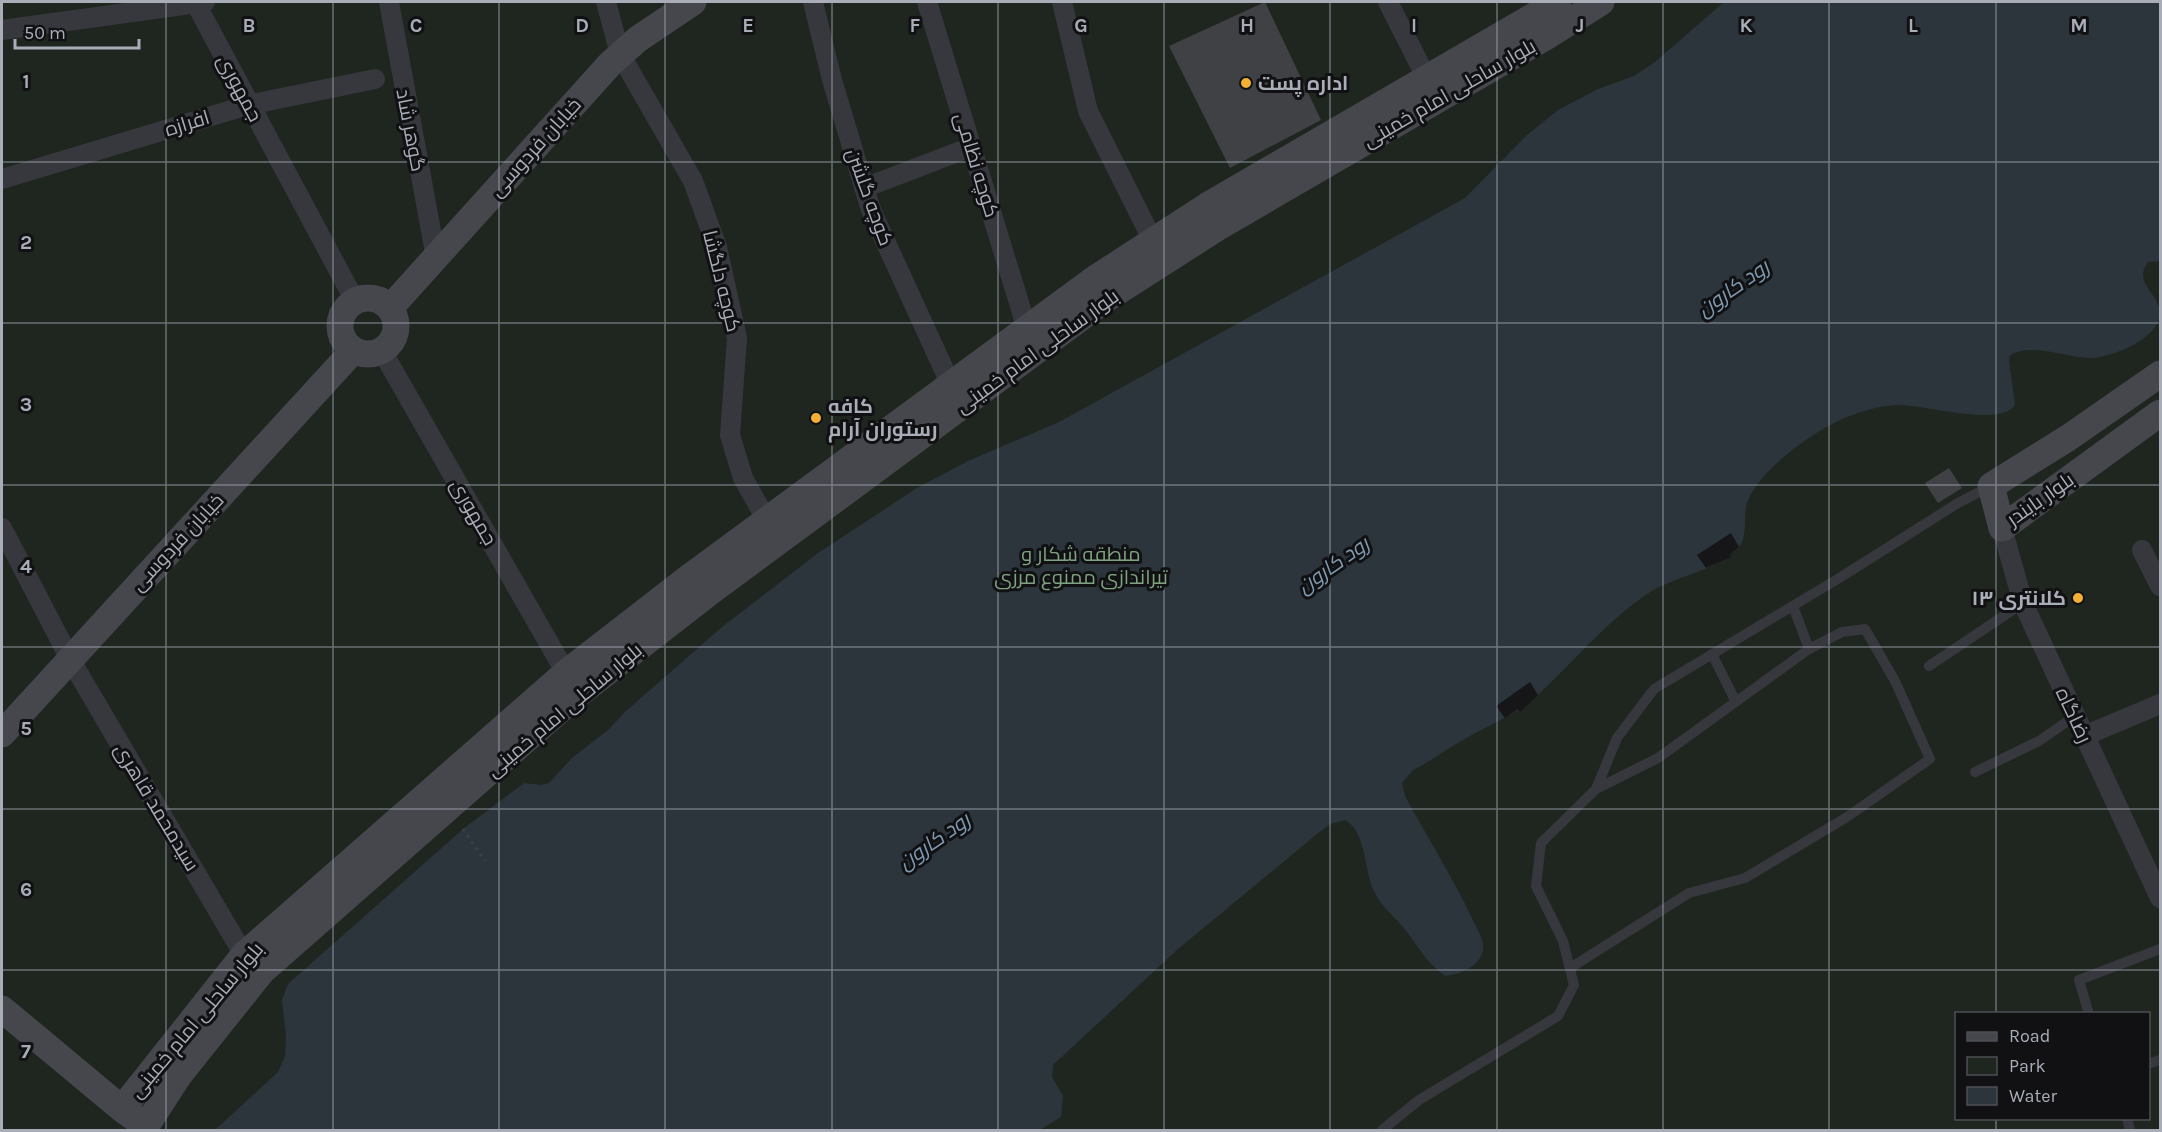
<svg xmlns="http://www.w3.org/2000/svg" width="2162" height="1132" font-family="Karla,Cairo,sans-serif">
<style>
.green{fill:#1e261f;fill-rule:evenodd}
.water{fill:#2c353c}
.pier{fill:#161618}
.building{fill:#404145}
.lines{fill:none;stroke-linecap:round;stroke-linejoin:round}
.path{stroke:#3d3f44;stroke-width:3;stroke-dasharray:3 4.5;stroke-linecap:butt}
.lane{stroke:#37383d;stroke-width:10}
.street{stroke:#37383d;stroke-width:20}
.secondary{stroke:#45474d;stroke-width:27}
.grid{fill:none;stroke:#a8adb8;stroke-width:1.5;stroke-opacity:0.55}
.poi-dot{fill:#f2b134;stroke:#111113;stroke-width:2}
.labels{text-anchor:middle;stroke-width:6;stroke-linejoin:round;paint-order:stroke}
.poi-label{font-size:20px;font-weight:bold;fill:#a8adb8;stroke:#111113;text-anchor:start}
.street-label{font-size:20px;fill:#a8adb8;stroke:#111113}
.park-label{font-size:20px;fill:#7fa381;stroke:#111113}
.water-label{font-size:21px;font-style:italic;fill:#7f9bb3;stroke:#111113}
.grid-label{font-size:20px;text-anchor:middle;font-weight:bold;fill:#a8adb8;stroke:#111113;stroke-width:6;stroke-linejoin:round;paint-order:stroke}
</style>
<rect width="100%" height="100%" fill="#161618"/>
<path class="green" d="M2,2h2158v1128h-2158zM1956,1014h192v104h-192z"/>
<path class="water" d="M1724,2h436v259l-12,1c-15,20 9,30 12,49 2,27 -47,46 -67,47 -26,1 -58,-16 -83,-3l-1,6 6,44c-15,23 -92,-1 -118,0 -20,1 -39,7 -57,15 -30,14 -82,51 -93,83 -4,13 1,34 -8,44 -20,23 -63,29 -89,45 -42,28 -74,67 -110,101 -20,19 -46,30 -70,43 -20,11 -38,24 -58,35l-10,12 3,13c22,41 47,80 67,122 3,8 10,18 11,26 2,21 -21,30 -38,32 -19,-13 -28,-32 -42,-49 -9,-11 -21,-20 -27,-32 -13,-22 -8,-62 -31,-75l-15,4 -13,10 -139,115 -125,116 -1,12 11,19 -2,21 -21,13h-825l63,-58 7,-16 1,-19 -4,-37 6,-16 175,-155 61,-46 17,2 8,-2 23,-25 36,-28 18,-19 96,-84 96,-74 99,-65 51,-27 91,-39 406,-224 62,-63 31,-25 40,-21 36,-13 21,-14z"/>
<path class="pier" d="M1731,533l8,14 -9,8 1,2 -25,11 -9,-13z
M1530,682l8,13 -18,17 -2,-3 -13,9 -9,-12z"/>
<path class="building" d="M1265,2l56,118 -91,48 -61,-122z
M1949,468l13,20 -24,15 -13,-20z"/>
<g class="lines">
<path class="path" d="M463,829l22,32"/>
<path class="lane" d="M1712,654l24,48
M1929,666l94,-63
M1975,772l64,-31 36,-25
M1596,789l62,-31 151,-109 -16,-43
M1570,968l119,-75 56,-15 102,-61 83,-58 -35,-78 -30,-52 -23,3 -33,17
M2089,1014l-10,-34 81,-31
M2148,1064l12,-4
M2127,1118l3,12
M1382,1130l37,-30 139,-84 16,-31 -11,-44 -27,-55 5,-43 55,-54 21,-51 37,-49 187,-112 117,-74 33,-17"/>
<path class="street" d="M195,2l160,299
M389,2l47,256
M606,2l14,52 73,127 24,66 20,91 -7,97 13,43 24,43
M813,2l19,78 39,130 80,175
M927,2l100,327
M1062,2l26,109 65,130
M1388,2l39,77
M2,30l203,-28
M2,179l246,-74 127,-26
M864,188l107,-41
M382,351l184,322
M2,528l68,131 174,296 10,8
M2002,528l21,75 137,295
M2142,550l18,36
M2084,736l76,-32"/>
<path class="secondary" d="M340 326a28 28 0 1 1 56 0a28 28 0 1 1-56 0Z
M390,308l220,-244 28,-25 55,-37
M2160,374l-92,64 -77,48 11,42 158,-115
M2,734l351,-383
M2,1009l120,100 24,17 33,-51 83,-104 310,-272 134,-104 400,-296 114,-73 327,-190 54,-34
M122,1109l122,-154 322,-282 125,-97 402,-296 114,-74 351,-204"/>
</g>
<path class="grid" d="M166,2v1128M333,2v1128M499,2v1128M665,2v1128M832,2v1128M998,2v1128M1164,2v1128M1330,2v1128M1497,2v1128M1663,2v1128M1829,2v1128M1996,2v1012M2,162h2158M2,323h2158M2,485h2158M2,647h2158M2,809h2158M2,970h2158M1996,1118v12"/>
<g class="poi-dot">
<circle cx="1246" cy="83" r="6"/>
<circle cx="816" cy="418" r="6"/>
<circle cx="2078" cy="598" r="6"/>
</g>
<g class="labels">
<g class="poi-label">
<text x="1258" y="90">اداره پست</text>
<text x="828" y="413">کافه<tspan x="828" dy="23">رستوران آرام</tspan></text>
<text x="2066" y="605" text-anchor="end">کلانتری ۱۳</text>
</g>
<g class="street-label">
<text transform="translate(240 88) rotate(62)" y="7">جمهوری</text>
<text transform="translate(1449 93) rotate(-30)" y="7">بلوار ساحلی امام خمینی</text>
<text transform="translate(187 123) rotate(-17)" y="7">افرازه</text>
<text transform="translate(411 130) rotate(79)" y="7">گوهر شاد</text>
<text transform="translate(535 147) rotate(-48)" y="7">خیابان فردوسی</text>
<text transform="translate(977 165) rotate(73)" y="7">کوچه نظامی</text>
<text transform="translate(870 197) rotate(70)" y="7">کوچه گلشن</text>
<text transform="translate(722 281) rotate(76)" y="7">کوچه دلگشا</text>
<text transform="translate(1037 351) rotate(-36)" y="7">بلوار ساحلی امام خمینی</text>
<text transform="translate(2040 499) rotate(-35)" y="7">بلوار بایندر</text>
<text transform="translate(474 512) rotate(60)" y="7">جمهوری</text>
<text transform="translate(177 542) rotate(-47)" y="7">خیابان فردوسی</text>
<text transform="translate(564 710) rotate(-40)" y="7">بلوار ساحلی امام خمینی</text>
<text transform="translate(2074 715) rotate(65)" y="7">رضاگاه</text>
<text transform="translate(157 807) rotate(59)" y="7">سیدمحمد قاهری</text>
<text transform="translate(196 1020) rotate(-50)" y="7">بلوار ساحلی امام خمینی</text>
</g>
<g class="park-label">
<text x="1081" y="561">منطقه شکار و<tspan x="1081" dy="23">تیراندازی ممنوع مرزی</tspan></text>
</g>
<g class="water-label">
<text transform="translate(1733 288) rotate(-35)" y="7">رود کارون</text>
<text transform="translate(1333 565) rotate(-35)" y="7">رود کارون</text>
<text transform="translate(934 841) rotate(-35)" y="7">رود کارون</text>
</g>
</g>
<g class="grid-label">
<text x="249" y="32">B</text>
<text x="416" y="32">C</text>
<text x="582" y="32">D</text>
<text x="748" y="32">E</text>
<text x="915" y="32">F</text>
<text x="1081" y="32">G</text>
<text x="1247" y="32">H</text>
<text x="1414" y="32">I</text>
<text x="1580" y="32">J</text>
<text x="1746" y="32">K</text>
<text x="1913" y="32">L</text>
<text x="2079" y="32">M</text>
<text x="26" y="88">1</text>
<text x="26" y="249">2</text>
<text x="26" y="411">3</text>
<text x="26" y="573">4</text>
<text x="26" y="735">5</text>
<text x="26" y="896">6</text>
<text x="26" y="1058">7</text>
</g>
<rect width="2162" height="1132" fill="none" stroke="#a8adb8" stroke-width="6"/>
<rect x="1955" y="1012" width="195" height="108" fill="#111113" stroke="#4d4f55" stroke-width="1.5"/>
<rect x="1967" y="1032" width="30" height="9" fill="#45474d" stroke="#4d4f55" stroke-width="1.5"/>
<text x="2009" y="1042" font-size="18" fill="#a8adb8">Road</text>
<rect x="1967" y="1057" width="30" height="18" fill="#1e261f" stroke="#4d4f55" stroke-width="1.5"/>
<text x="2009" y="1072" font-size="18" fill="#a8adb8">Park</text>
<rect x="1967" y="1087" width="30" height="18" fill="#2c353c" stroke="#4d4f55" stroke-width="1.5"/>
<text x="2009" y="1102" font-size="18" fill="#a8adb8">Water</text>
<path d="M15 39v9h124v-9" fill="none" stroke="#a8adb8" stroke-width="3"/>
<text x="24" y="39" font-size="18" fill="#a8adb8" stroke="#111113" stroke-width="4.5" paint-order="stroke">50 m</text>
</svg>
